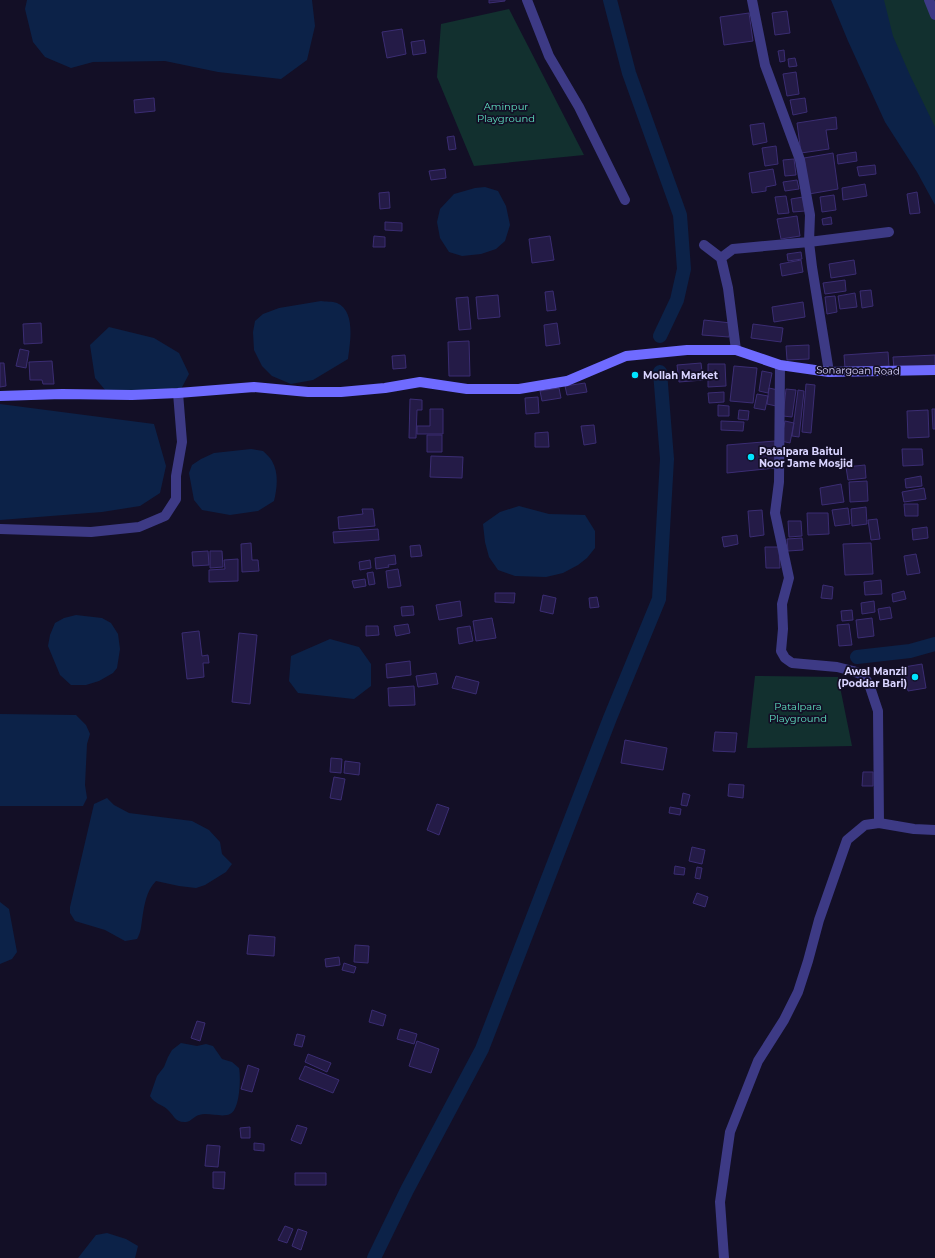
<svg xmlns="http://www.w3.org/2000/svg" width="935" height="1258" font-family="Montserrat,sans-serif">
<style>
.green{fill:#12302f}
.water{fill:#0c2248}
.lines{fill:none;stroke-linecap:round;stroke-linejoin:round}
.canal{stroke:#0c2248;stroke-width:14}
.building{fill:#241b47;stroke:#3b2d73}
.street{stroke:#3d3a85;stroke-width:10}
.secondary{stroke:#6f6bff;stroke-width:10}
.poi-dot{fill:#00e5ff;stroke:#130f26;stroke-width:1.5}
.labels{text-anchor:middle;stroke-width:3.5;stroke-linejoin:round;paint-order:stroke}
.park-label{font-size:10px;fill:#5fe0c0;stroke:#130f26}
.street-label{font-size:10px;fill:#d9d4ff;stroke:#130f26}
.poi-label{font-size:10px;font-weight:bold;fill:#d9d4ff;stroke:#130f26;text-anchor:start}
</style>
<rect width="100%" height="100%" fill="#130f26"/>
<path class="green" d="M869,0h66v161z
M509,9l75,146 -110,11 -37,-89 4,-53z
M755,676l83,1 14,69 -105,2z"/>
<path class="water" d="M27,0h285l3,26 -8,34 -26,19 -63,-7 -53,-11 -72,1 -22,6 -26,-11 -12,-15 -8,-33z
M831,0h53l9,36 16,37 26,54v78l-18,-33 -32,-50 -37,-81z
M485,187l13,4 8,15 4,19 -5,16 -9,8 -15,5 -19,2 -13,-4 -9,-14 -3,-16 3,-13 14,-15 21,-6z
M321,301c5,1 11,0 16,2 19,8 13,40 11,56l-35,21 -22,4 -19,-8 -10,-10 -8,-16 -1,-18 2,-11 8,-7 16,-6z
M109,327l45,11 25,15 10,21 -9,17h-74l-11,-13 -5,-33z
M0,404l154,20 12,42 -6,27 -20,13 -38,6 -102,8z
M251,449l12,2c3,3 7,6 9,10 7,12 5,27 2,40l-16,10 -28,4 -28,-5 -8,-10 -5,-27 3,-8 9,-6 13,-6z
M519,506l30,8 36,1 10,16v17l-8,10 -9,7 -15,8 -17,4 -31,-1 -17,-6 -9,-13 -4,-15 -2,-18 17,-12z
M76,615l26,3 9,5 7,11 2,15 -3,19 -4,5 -14,8 -13,4h-15l-11,-10 -12,-29 2,-11 5,-12 9,-5z
M330,639l29,8 12,17v22l-17,13 -56,-6 -9,-12 2,-25z
M0,714l76,1 10,10 4,9 -3,10 -2,41 2,13 -4,8h-83z
M107,798l7,7 15,8 63,8 17,9 11,12 2,12 10,10 -6,8 -21,13 -9,3 -17,-2 -23,-5c-10,10 -12,25 -14,39 -1,7 -1,12 -5,19l-12,2 -20,-11 -30,-9 -5,-8v-6l24,-103z
M0,902l9,7 8,43 -5,7 -12,5z
M181,1043l16,3 9,-2 7,2 9,13 10,3 7,6c2,9 1,42 -9,46 -8,4 -22,-2 -31,1 -5,1 -7,6 -13,7 -11,1 -12,-7 -19,-13 -6,-5 -12,-5 -17,-13l7,-20 7,-9 4,-10 4,-7z
M107,1233l19,6 12,7 -3,12h-57l18,-23z"/>
<g class="lines">
<path class="canal" d="M610,0l19,73 51,142 4,54 -7,31 -17,36
M857,657l53,-6 25,-7
M374,1258l33,-68 75,-141 128,-331 49,-119 8,-140 -7,-87"/>
</g>
<path class="building" d="M489,0h16v1l-16,2z
M787,11l3,22 -15,2 -3,-22z
M749,13l4,28 -29,4 -4,-28z
M402,29l4,25 -19,4 -5,-26z
M424,40l2,13 -13,2 -2,-13z
M784,50l1,11 -5,1 -2,-11z
M795,58l2,8 -8,1 -1,-8z
M796,72l3,22 -12,2 -4,-22z
M154,98l1,13 -20,2 -1,-13z
M805,98l2,14 -14,3 -3,-15z
M836,117l1,12 -11,1 3,19 -28,4 -4,-30z
M764,123l3,19 -14,3 -3,-20z
M454,136l2,13 -7,1 -2,-13z
M776,146l2,18 -13,2 -3,-18z
M856,152l1,9 -19,3 -1,-9z
M833,153l5,36 -29,5 -5,-36z
M794,159l2,16 -11,1 -2,-16z
M875,165l1,9 -17,2 -2,-9z
M445,169l1,9 -15,2 -2,-9z
M773,169l3,16 -10,2v4l-14,2 -3,-20z
M797,180l2,9 -14,2 -2,-9z
M865,184l2,12 -24,4 -1,-12z
M389,192l1,16 -10,1 -1,-16z
M917,192l3,21 -10,1 -3,-20z
M834,195l2,15 -14,2 -2,-15z
M786,196l3,17 -11,1 -3,-17z
M803,197l2,14 -12,1 -2,-13z
M797,216l3,20 -19,3 -4,-20z
M831,217l1,7 -9,1 -1,-6z
M385,222l17,1v8l-17,-1z
M374,236l11,1v10h-12z
M550,236l4,24 -22,3 -3,-24z
M801,252l1,7 -14,2 -1,-7z
M801,260l2,12 -21,4 -2,-12z
M854,260l2,14 -25,4 -2,-14z
M845,280l1,11 -21,3 -2,-11z
M871,290l2,16 -11,2 -2,-17z
M553,291l3,19 -9,1 -2,-19z
M855,293l2,14 -17,2 -2,-13z
M498,295l2,22 -22,2 -2,-22z
M835,296l2,16 -10,2 -2,-17z
M468,297l3,32 -12,1 -3,-32z
M803,302l2,15 -31,5 -2,-15z
M704,320l27,3 -2,14 -27,-2z
M41,323l1,20 -18,1 -1,-20z
M557,323l3,21 -14,2 -2,-21z
M753,324l30,4 -2,14 -30,-4z
M469,341l1,35h-21l-1,-34z
M809,345v14l-22,1 -1,-14z
M20,349l9,2 -3,17 -10,-2z
M888,352l1,14 -44,2 -1,-13z
M405,355l1,13 -13,1 -1,-13z
M935,355v12l-41,2 -1,-12z
M52,361l2,23h-11l-1,-4h-12l-1,-18z
M0,363h4l2,23 -6,1z
M701,363l2,17 -24,2 -2,-17z
M708,364h17l1,22 -18,1z
M734,366l23,2 -4,35 -23,-2z
M762,371l10,2 -4,20 -9,-2z
M585,383l2,9 -20,3 -2,-9z
M806,384l9,1 -4,48 -9,-1z
M559,388l2,10 -19,3 -2,-10z
M769,388l9,2 -2,16 -9,-2z
M786,389l10,1 -4,27 -9,-1z
M798,390l6,1 -5,46 -7,-1z
M724,392v10l-15,1 -1,-10z
M757,394l11,2 -3,14 -11,-2z
M538,397l1,16 -13,1 -1,-16z
M410,399l12,1v10h-5l-1,28h-7z
M718,405l11,1v10h-11z
M430,409h13v25h-26v-8h13z
M932,409h3v20h-2z
M739,410l10,1 -1,9 -10,-1z
M928,410l1,27 -21,1 -1,-27z
M721,421l23,1 -1,9 -22,-1z
M785,421l9,2 -4,20 -9,-2z
M594,425l2,18 -12,2 -3,-19z
M548,432l1,15h-14v-14z
M427,435h15v17h-15z
M775,441v27l-48,5v-28z
M902,449h20l1,16 -20,1z
M431,456l32,1 -1,21 -32,-1z
M865,465l1,13 -18,2 -2,-13z
M921,476l1,10 -16,2 -1,-9z
M867,481l1,20 -18,1 -1,-20z
M841,484l3,18 -22,3 -2,-17z
M924,488l2,11 -22,3 -2,-10z
M904,504h14v12h-13z
M866,507l1,17 -15,2 -1,-17z
M848,508l2,16 -15,2 -3,-16z
M362,509h11l2,17 -36,3 -1,-12 25,-3z
M762,510l2,25 -14,2 -2,-26z
M807,513h21l1,21 -21,1z
M877,519l3,20 -9,1 -3,-20z
M788,521h13l1,15 -13,1z
M927,527l1,11 -15,2 -1,-11z
M378,529l1,11 -45,3 -1,-11z
M737,535l1,9 -14,3 -2,-10z
M802,538l1,12 -15,1 -1,-12z
M251,543l1,17h6l1,11 -17,1 -1,-28z
M871,543l2,31 -28,1 -2,-31z
M420,545l2,11 -11,1 -1,-11z
M765,547h14l1,21h-14z
M208,551l1,14 -16,1 -1,-14z
M210,551h12l1,16 -13,1z
M916,554l4,19 -13,2 -3,-19z
M395,555l1,9 -8,1 1,2 -13,2 -1,-11z
M238,559v22l-29,1v-12l16,-1 -1,-9z
M370,560l1,8 -11,2 -1,-8z
M398,569l3,17 -13,2 -2,-17z
M373,572l2,12 -6,1 -2,-12z
M365,579l1,7 -12,2 -2,-7z
M881,580l1,14 -17,1 -1,-13z
M823,585l10,2 -1,12 -11,-1z
M904,591l2,8 -13,3 -1,-8z
M495,593h20l-1,10 -19,-1z
M543,595l13,3 -3,16 -13,-3z
M597,597l2,10 -9,1 -1,-10z
M460,601l2,15 -23,4 -3,-15z
M874,601l1,11 -13,2 -1,-11z
M413,606l1,9 -12,1 -1,-9z
M890,607l2,11 -12,2 -2,-11z
M852,610l1,10 -11,1 -1,-10z
M492,618l4,20 -20,3 -3,-20z
M872,618l2,18 -16,2 -2,-18z
M408,624l2,9 -14,3 -2,-10z
M849,624l3,21 -13,1 -2,-21z
M366,626h12l1,9 -13,1z
M470,626l3,15 -14,3 -2,-16z
M199,631l3,25 6,-1 1,8h-6l1,14 -17,2 -5,-46z
M239,633l18,2 -7,69 -18,-2z
M410,661l1,14 -24,3 -1,-14z
M922,664l4,24 -18,3 -4,-24z
M436,673l2,11 -20,3 -2,-11z
M456,676l23,6 -3,12 -24,-6z
M414,686l1,19 -26,1 -1,-18z
M715,732l22,1 -2,19 -22,-1z
M625,740l42,8 -4,22 -42,-7z
M331,758l11,1 -1,14 -11,-1z
M345,761l15,2 -1,12 -15,-2z
M863,772h10v14h-11z
M334,777l11,2 -4,21 -11,-2z
M729,784l15,1 -1,13 -15,-2z
M683,793l7,2 -3,11 -6,-1z
M437,804l12,4 -10,27 -12,-5z
M670,807l11,2 -1,6 -11,-2z
M692,847l13,3 -3,14 -13,-3z
M675,866l10,2 -1,7 -10,-1z
M697,867l5,1 -2,11 -5,-1z
M697,893l11,4 -3,10 -12,-4z
M249,935l26,2 -1,19 -27,-2z
M355,945l14,1 -1,17 -14,-1z
M339,957l1,8 -14,2 -1,-8z
M344,963l12,4 -2,6 -12,-3z
M372,1010l14,5 -3,11 -14,-4z
M197,1021l8,2 -5,18 -9,-3z
M400,1029l17,5 -3,10 -17,-5z
M297,1034l8,2 -3,11 -8,-2z
M417,1041l22,8 -8,24 -22,-7z
M308,1054l23,9 -4,9 -22,-10z
M248,1065l11,4 -7,23 -11,-3z
M305,1066l34,14 -6,13 -34,-14z
M297,1125l10,3 -6,16 -10,-4z
M250,1127v11h-9l-1,-10z
M254,1143l10,1v7l-10,-1z
M207,1145l13,1 -2,21 -13,-1z
M213,1172h12l-1,17 -11,-1z
M295,1173h31v12h-31z
M285,1226l8,3 -6,14 -9,-3z
M298,1229l9,3 -6,18 -9,-4z"/>
<g class="lines">
<path class="street" d="M527,0l22,56 30,51 46,93
M752,0l13,65 35,95 10,55 -1,27 3,25 17,105
M929,0l6,15
M704,245l17,13 7,30 8,62
M721,258l12,-9 76,-7 80,-10
M780,365l-1,117 -4,31 14,65 -7,26 1,25 -2,22 4,7 7,5 45,4 16,4 10,4 6,9 9,27 1,112
M0,529l91,3 48,-5 26,-11 11,-17v-23l6,-34 -4,-49
M724,1258l-4,-56 10,-70 28,-71 26,-41 14,-28 10,-31 11,-41 28,-80 18,-15 14,-2 35,6 21,1"/>
<path class="secondary" d="M0,396l62,-2 70,1 46,-2 76,-6 54,5h33l44,-4 35,-6 47,7h52l48,-8 59,-25 61,-6h49l44,15 49,7 106,-2"/>
</g>
<g class="poi-dot">
<circle cx="635" cy="375" r="4"/>
<circle cx="751" cy="457" r="4"/>
<circle cx="915" cy="677" r="4"/>
</g>
<g class="labels">
<g class="park-label">
<text x="506" y="110">Aminpur<tspan x="506" dy="12">Playground</tspan></text>
<text x="798" y="710">Patalpara<tspan x="798" dy="12">Playground</tspan></text>
</g>
<g class="street-label">
<text transform="translate(858 370) rotate(1)" y="4">Sonargoan Road</text>
</g>
<g class="poi-label">
<text x="643" y="379">Mollah Market</text>
<text x="759" y="455">Patalpara Baitul<tspan x="759" dy="12">Noor Jame Mosjid</tspan></text>
<text x="907" y="675" text-anchor="end">Awal Manzil<tspan x="907" dy="12">(Poddar Bari)</tspan></text>
</g>
</g>
</svg>
